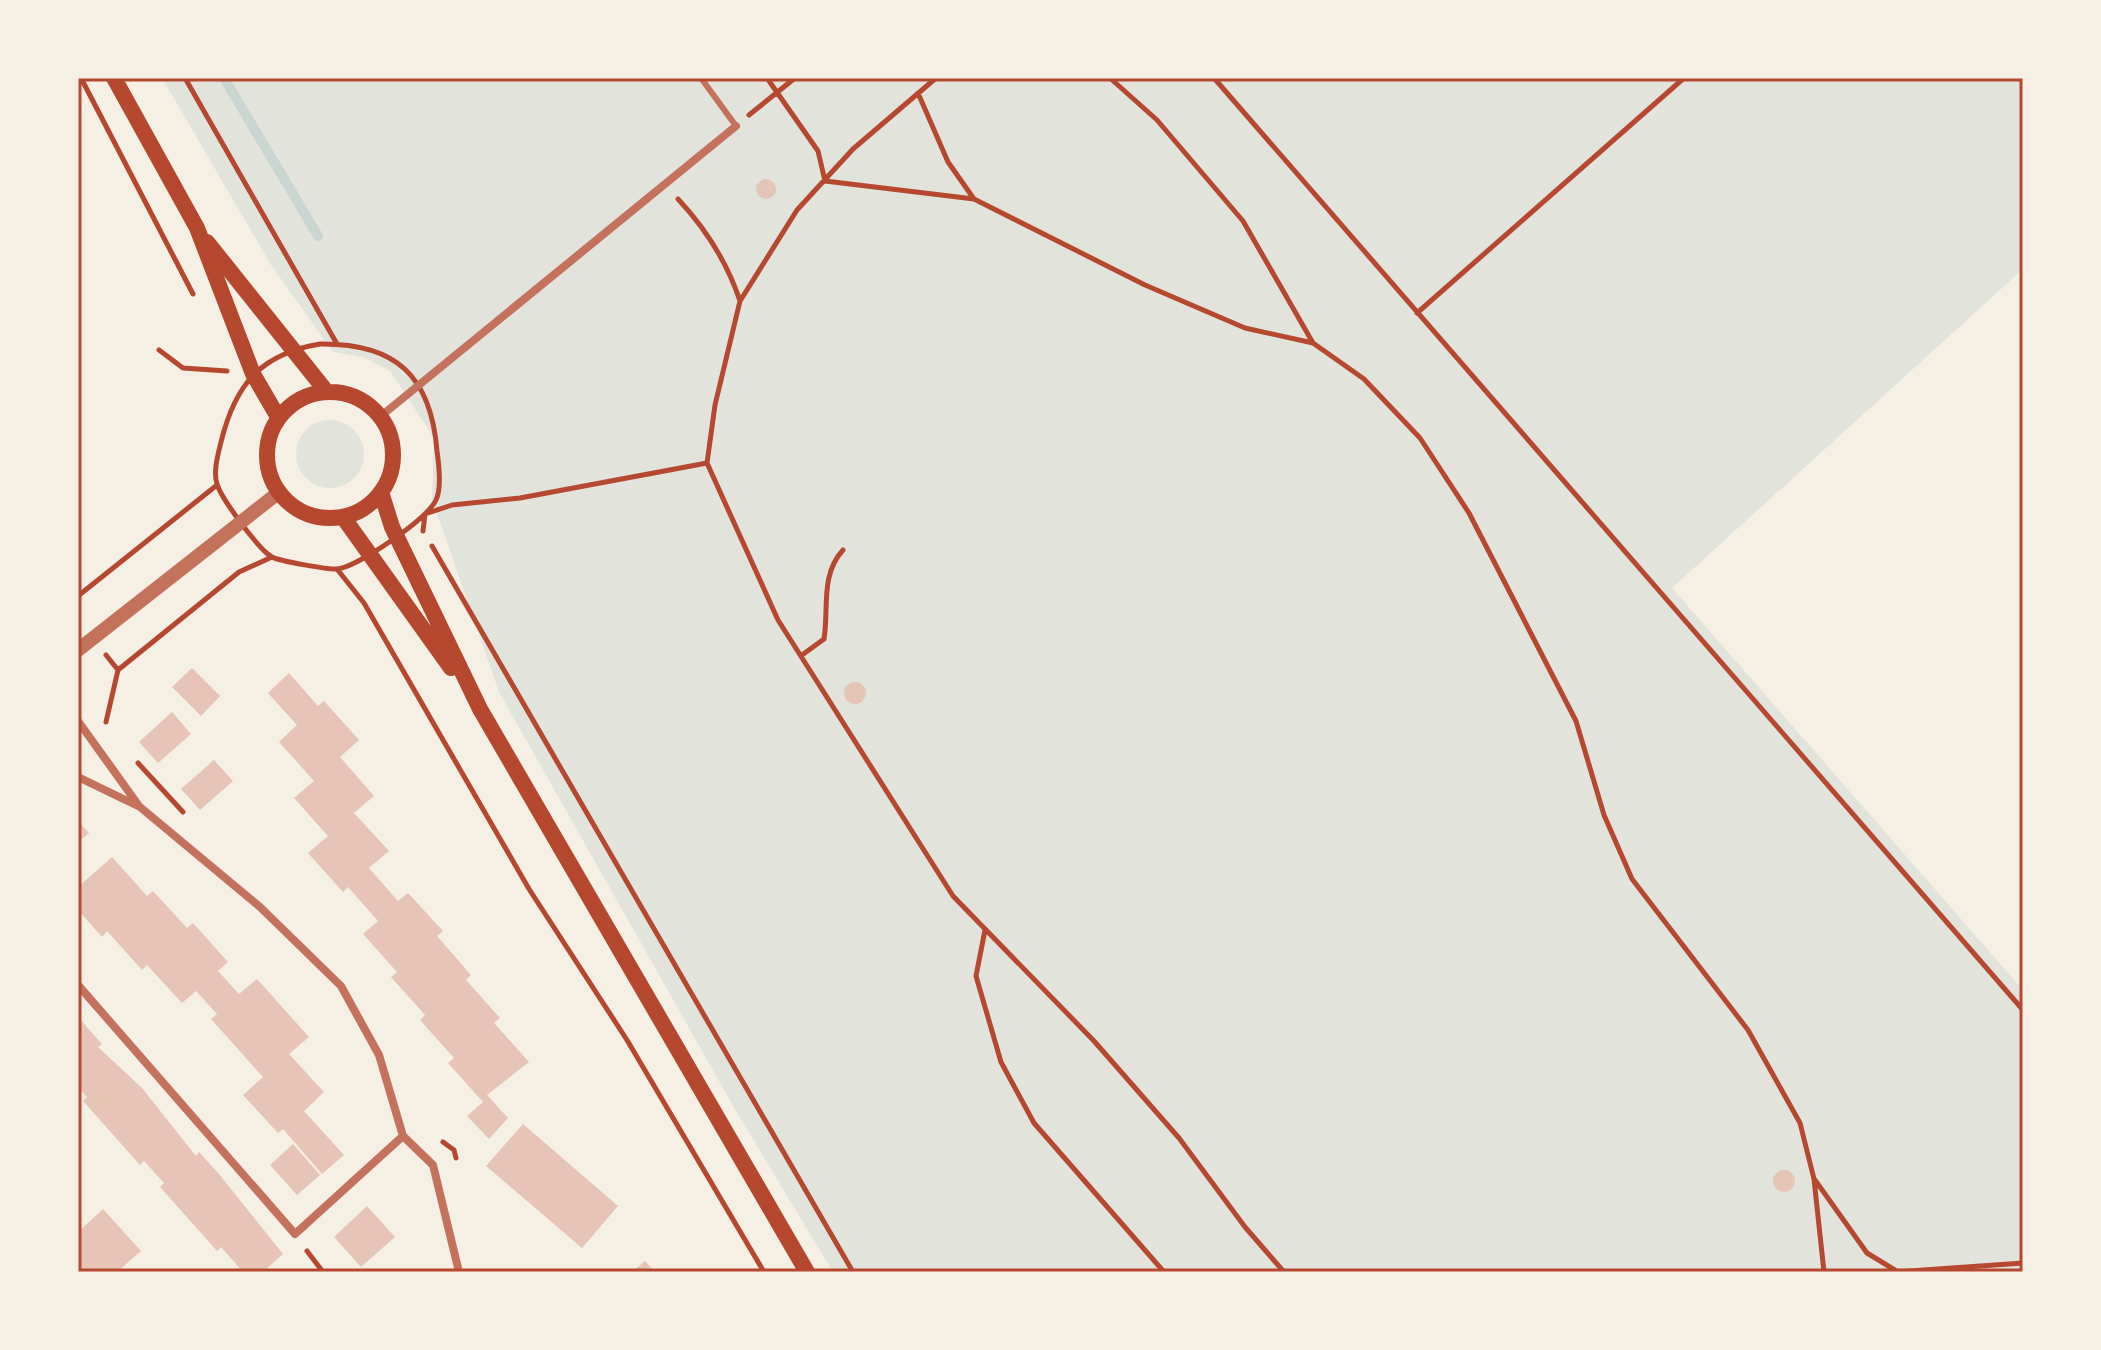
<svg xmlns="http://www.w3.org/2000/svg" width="2101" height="1350" font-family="Poppins,sans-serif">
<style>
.green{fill:#e2e4dc}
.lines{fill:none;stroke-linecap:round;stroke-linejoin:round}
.stream{stroke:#c9d6d2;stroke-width:10}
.building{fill:#e6c5b7}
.path{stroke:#b5482f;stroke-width:5}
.service{stroke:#c5725c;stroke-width:6}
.minor{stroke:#c5725c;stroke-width:8}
.tertiary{stroke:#c5725c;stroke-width:14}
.secondary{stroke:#b5482f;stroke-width:16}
.neatline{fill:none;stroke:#b5482f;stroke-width:3}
</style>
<rect width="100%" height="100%" fill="#f6efe4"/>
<path class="green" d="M162,78h1861v191l-351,319 351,402v282h-1190l-97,-161 -237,-419 -67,-193 2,-61 -44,-67 -27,-14 -30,-5 -62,-87z
M296 454a34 34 0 1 1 68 0a34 34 0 1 1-68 0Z"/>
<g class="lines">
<path class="stream" d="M224,78l94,158"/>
</g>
<path class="building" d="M756 189a10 10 0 1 1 20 0a10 10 0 1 1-20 0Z
M192,668l28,28 -19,20 -29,-29z
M289,673l29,33 6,-5 35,39 -19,17 34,39 -20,17 35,38 -20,17 29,33 10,-8 35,38 -6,5 34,39 -5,5 34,38 -6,5 35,39 -42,33 21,23 -19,21 -22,-23 16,-14 -35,-39 6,-5 -34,-38 5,-5 -34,-38 6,-5 -34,-38 15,-13 -30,-34 -5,5 -35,-39 20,-17 -34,-38 20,-17 -35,-39 18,-17 -29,-32z
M844 693a11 11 0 1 1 22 0a11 11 0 1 1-22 0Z
M172,712l19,22 -33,29 -19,-21z
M214,760l19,21 -33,29 -19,-21z
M78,821l11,12 -11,9z
M112,857l35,39 6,-5 34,37 6,-5 35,39 -10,9 21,23 18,-15 52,58 -20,17 35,38 -20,19 40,44 -22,19 -39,-45 -5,4 -35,-38 20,-18 -52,-58 6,-5 -21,-23 -14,12 -35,-38 -5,5 -35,-39 -5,6 -24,-27v-23z
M78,1017l24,27 -4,3 44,41 54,68 3,-4 20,22 64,80 -20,18h-20l-22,-25 -4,4 -57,-64 4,-4 -20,-22 -4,4 -57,-64 4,-4 -9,-9z
M523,1124l95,82 -36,42 -96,-82z
M293,1144l27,31 -23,20 -27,-30z
M1773 1181a11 11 0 1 1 22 0a11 11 0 1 1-22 0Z
M367,1206l28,31 -34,30 -27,-30z
M103,1209l38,42 -24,21h-39v-40z
M645,1261l10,11h-23z"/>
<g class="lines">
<path class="path" d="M81,78l112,216
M185,78l152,266
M767,78l51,73 7,30 149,18
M936,78l-83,71 -56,61 -57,91 -25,104 -8,58 71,157 175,276 141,145 85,97 66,89 39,45
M1110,78l47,42 86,101 70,122 51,36 56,59 49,75 107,208 28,94 28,64 116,151 52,93 14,56 10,93
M1214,78l809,932
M918,93l30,69 26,37 171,86 100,43 68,15
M749,115l46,-37
M678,199c28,30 49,63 62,102
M1417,313l267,-235
M320,344c76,-1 111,32 117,107 2,14 5,37 -1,49 -10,20 -76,65 -98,69 -8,1 -59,-8 -66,-12 -13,-7 -51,-59 -55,-73 -4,-12 1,-30 4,-42 14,-57 39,-88 99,-98z
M159,350l24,18 44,3
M423,531l2,-17 27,-9 68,-7 187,-35
M432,546l421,726
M337,569l27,34 165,286 98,151 137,232
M78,596l139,-111
M106,655l12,15
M802,655l22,-16c5,-30 -4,-64 19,-89
M106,722l12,-52 121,-98 33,-15
M138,763l45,49
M985,930l-9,46 25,86 33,61 130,149
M443,1142l11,8 2,8
M1815,1180l52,73 31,19
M307,1251l16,21
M1895,1272l128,-9"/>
<path class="service" d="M701,78l35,48"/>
<path class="minor" d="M381,416l355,-290
M78,721l61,85
M78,777l62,30 120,100 81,79 38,69 24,81 30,29 26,107
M78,985l217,249 108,-98"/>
<path class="tertiary" d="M78,650l200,-157"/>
<path class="secondary" d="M114,78l83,150 56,146 25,43
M207,242l119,149
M267 455a63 63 0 1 1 126 0a63 63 0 1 1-126 0Z
M381,492l11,35 88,182 327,563
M343,517l108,151"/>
</g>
<rect width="2101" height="1350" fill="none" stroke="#f6efe4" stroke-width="160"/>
<rect x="80" y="80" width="1941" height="1190" class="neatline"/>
</svg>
